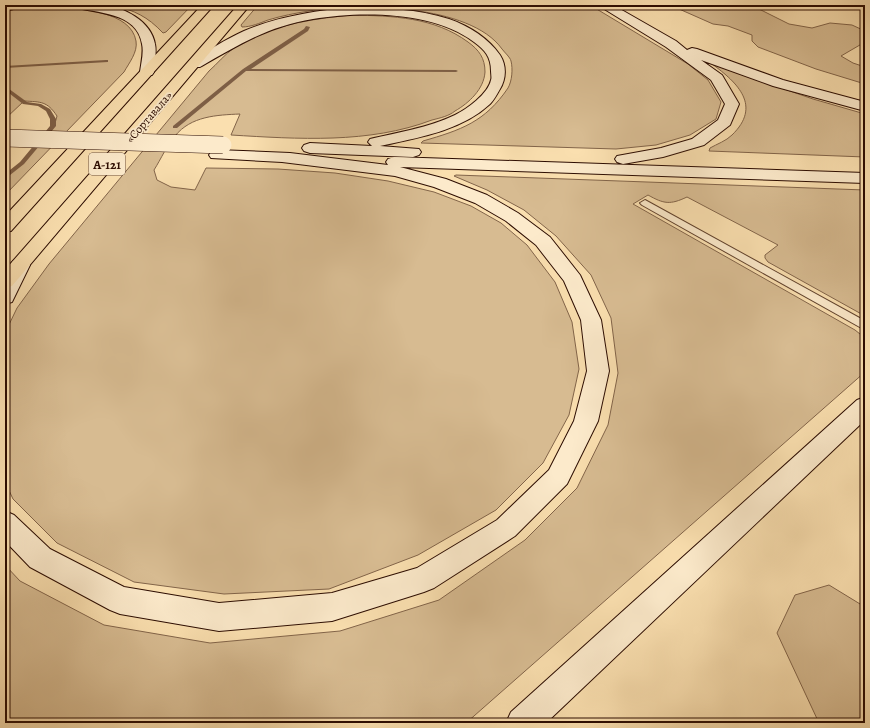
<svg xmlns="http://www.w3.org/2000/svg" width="870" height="728" font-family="Alegreya,serif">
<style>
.green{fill:#d7bb91;stroke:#826449}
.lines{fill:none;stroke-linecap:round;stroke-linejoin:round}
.stream{fill:#7e5f46;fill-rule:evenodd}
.service-casing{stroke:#60412c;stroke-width:2}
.secondary-casing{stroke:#2c0c01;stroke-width:2}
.trunk-casing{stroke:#2c0c01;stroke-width:2}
.service{fill:#fceacb;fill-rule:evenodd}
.secondary{fill:#fceacb;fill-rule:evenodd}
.trunk{fill:#fadfaf;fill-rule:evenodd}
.secondary-bridge-casing{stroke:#2c0c01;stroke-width:18;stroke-linecap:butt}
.secondary-bridge{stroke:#fceacb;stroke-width:17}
.labels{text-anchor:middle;stroke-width:3.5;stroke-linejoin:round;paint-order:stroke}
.far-street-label{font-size:12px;fill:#2c0c01;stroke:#fceacb}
.shield{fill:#fceacb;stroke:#6a4f3e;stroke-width:1}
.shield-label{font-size:13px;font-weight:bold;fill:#2c0c01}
</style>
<rect width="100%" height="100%" fill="#fadfaf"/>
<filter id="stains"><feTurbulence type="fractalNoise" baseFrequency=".005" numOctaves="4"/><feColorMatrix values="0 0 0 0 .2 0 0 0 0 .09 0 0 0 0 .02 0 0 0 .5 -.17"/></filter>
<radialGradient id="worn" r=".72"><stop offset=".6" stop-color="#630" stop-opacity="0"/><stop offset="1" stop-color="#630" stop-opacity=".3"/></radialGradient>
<path class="green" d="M113,5h79l-26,27 -3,1c-16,-17 -28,-22 -50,-28z
M258,5h332l98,59 20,16 13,22 -5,17 -26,16 -34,10 -40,4 -195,-6 2,-2c38,-11 62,-19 85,-53 4,-7 5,-19 3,-27 -1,-4 -6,-8 -9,-12 -32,-45 -143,-46 -193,-38 -13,2 -28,5 -41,9 -8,3 -17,7 -26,7l-1,-2z
M670,5h81l38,19 23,4 18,-5 22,2 13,6v11l-24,14 12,7 12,4v17l-49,-15 -58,-22 -6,-6v-6l-24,-9 -15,-2z
M57,7c23,2 74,4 79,34 2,11 -7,22 -12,31l-119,123v-20l19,-14 30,-34 3,-11c-10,-15 -16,-14 -33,-15l-19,18v-109z
M352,15c41,1 82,2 116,27 11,8 17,16 17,30 -1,17 -16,31 -30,39 -6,5 -15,7 -23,9 -63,24 -134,19 -201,15l9,-21c-23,1 -49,2 -65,22 -8,9 -14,23 -21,34l3,10 14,7 24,3 11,-22 72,1 57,4 53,8 46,11 37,14 30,17 26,22 28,37 17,40 7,47 -10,46 -26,48 -47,47 -78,45 -89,34 -105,5 -90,-12 -77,-39 -44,-44 -8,-17v-149l12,-25 32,-44 160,-193c8,-7 16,-17 25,-23 35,-23 77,-29 118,-33z
M712,64l101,35 52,15v43l-156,-6 1,-3c7,-4 16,-7 22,-13 30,-29 6,-52 -20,-71z
M456,175l409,15v126l-97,-54 -3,-4v-3l13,-10 -91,-48c-17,8 -23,7 -39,-2l-15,9 222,126 10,8v34l-399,351h-461v-158l15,16 84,44 106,18 130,-12 99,-31 86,-60 52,-52 31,-63 10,-52 -7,-55 -20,-43 -35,-39 -32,-26 -37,-20 -33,-14z
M829,585l36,22v116h-46l-42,-90 18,-38z"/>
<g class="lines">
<path class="stream" d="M306,26l4,1 -2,4 -57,38 205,1 2,1 -2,1 -210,-1 -69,57h-4v-2l70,-57 61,-40z
M106,60h2v2l-103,6v-2z
M5,86l22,16 14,2 9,5 6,10v7l-32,38 -19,15v-5l15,-12 30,-36v-7l-4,-8 -8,-5 -15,-2 -18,-14z"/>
<defs>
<path id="service" d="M645,200l220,121v9l-223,-125 -2,-2z"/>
<path id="secondary" d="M5,5h19l-2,2 -17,4z
M71,5c11,0 21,-1 32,0 21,2 48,16 52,39 2,9 -1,19 -1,28l-2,3h-10l-2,-3c1,-9 4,-19 2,-28 -5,-32 -46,-31 -69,-37z
M599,5h14l63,36 11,9 5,-2 5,1 86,31 82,22v9l-92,-25 -72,-26 21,15 17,29 -9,21 -26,20 -41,12 -40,7 -6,-2 -2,-3 2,-3 44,-8 31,-9 26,-19 7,-16 -14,-24 -45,-33 -65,-40z
M352,7c32,1 66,2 97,12 20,7 39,19 51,36 7,11 6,24 0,34 -3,5 -6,11 -10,15 -29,27 -73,34 -110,42l39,3 2,3 -2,3 -6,2 -103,-4 -6,-2 -2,-3 2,-3 6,-2 62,3 -4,-4 2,-3c29,-7 58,-11 85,-24 12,-6 33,-21 36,-35 1,-2 0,-6 0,-9 0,-14 -6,-21 -17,-29 -41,-31 -113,-31 -161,-23 -44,7 -75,26 -113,48h-10l-2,-3 2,-3c18,-10 36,-22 54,-30 35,-15 71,-20 108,-24z
M217,150l73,3 98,12 -2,-3 2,-3 6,-2 471,16v10l-465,-16 46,12 41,16 31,18 32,24 30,38 21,45 8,51 -11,50 -31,63 -52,52 -81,52 -10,4 -92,29 -113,10 -99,-17 -10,-4 -80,-43 -25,-26v-30l9,4 36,34 74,38 95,16 113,-10 85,-25 80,-48 52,-50 25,-49 13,-50 -6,-51 -17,-39 -28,-36 -30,-24 -31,-18 -41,-16 -39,-11 -113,-14 -71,-4 -2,-3 2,-3z
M20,259l7,2 3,4 -18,37 -7,2v-28l8,-15z
M865,397v23l-319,303h-40l5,-11 346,-312z"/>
<path id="trunk" d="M202,5h12l-203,226 -6,1v-16z
M238,5h12l-238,281 -7,2v-18z"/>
</defs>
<use href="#service" class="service-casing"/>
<use href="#secondary" class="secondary-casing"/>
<use href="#trunk" class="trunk-casing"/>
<use href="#service" class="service"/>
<use href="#secondary" class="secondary"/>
<use href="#trunk" class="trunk"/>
<defs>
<path id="secondary-bridge" d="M5,138l218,7"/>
</defs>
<use href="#secondary-bridge" class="secondary-bridge-casing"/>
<use href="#secondary-bridge" class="secondary-bridge"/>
</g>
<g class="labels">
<g class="far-street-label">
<text transform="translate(149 117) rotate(-49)" y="4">«Сортавала»</text>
</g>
<rect class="shield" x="89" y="153" width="36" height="22" rx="3"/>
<g class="shield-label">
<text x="107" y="169">А-121</text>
</g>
</g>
<rect width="870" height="728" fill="none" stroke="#fadfaf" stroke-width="20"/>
<rect x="6" y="6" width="858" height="716" fill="none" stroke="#2c0c01" stroke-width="2"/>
<rect x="10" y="10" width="850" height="708" fill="none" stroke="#2c0c01"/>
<rect width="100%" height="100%" filter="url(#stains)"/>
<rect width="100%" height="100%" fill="url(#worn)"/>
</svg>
